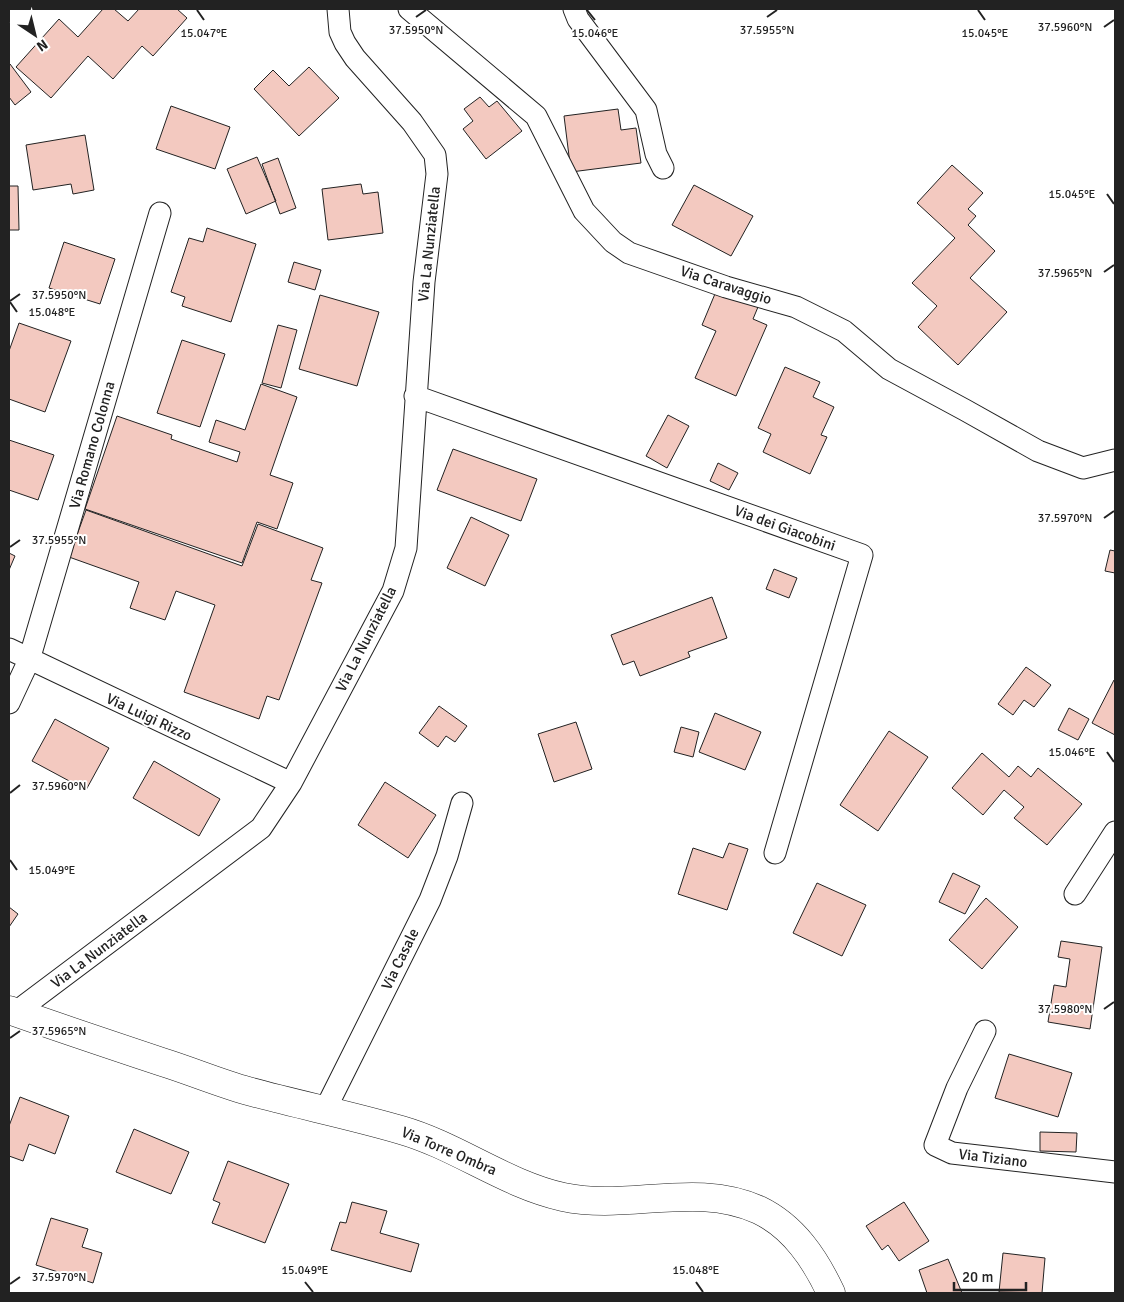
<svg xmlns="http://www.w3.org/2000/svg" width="1124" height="1302" font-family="Signika,sans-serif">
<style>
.building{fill:#f3c9c0;stroke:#222}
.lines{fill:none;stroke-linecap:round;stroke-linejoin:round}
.street-casing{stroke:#222;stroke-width:23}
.secondary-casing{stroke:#222;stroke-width:29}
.street{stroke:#fff;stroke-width:21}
.secondary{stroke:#fff;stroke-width:28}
.ticks{fill:none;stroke:#222;stroke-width:2}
.labels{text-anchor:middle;stroke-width:4;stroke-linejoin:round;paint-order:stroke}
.street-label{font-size:15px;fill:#222;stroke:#fff}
.ticks-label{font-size:12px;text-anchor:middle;fill:#222;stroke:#fff;stroke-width:4;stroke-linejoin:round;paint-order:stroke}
</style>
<rect width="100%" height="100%" fill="#fff"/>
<path class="building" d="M103,9h11l14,12 11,-12h38l10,9 -34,38 -11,-10 -29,33 -25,-23 -37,42 -35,-31 43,-48 19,18z
M10,64l21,28 -16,13 -6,-8v-31z
M309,67l30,31 -40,38 -45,-47 19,-19 16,16z
M480,97l9,10 8,-6 25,30 -36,28 -23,-30 10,-8 -9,-12z
M171,106l59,21 -15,42 -59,-20z
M618,109l3,21 15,-2 5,35 -70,9 -7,-56z
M85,135l9,55 -21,4 -2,-10 -38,6 -7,-45z
M257,157l19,44 -30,13 -19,-45z
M278,158l18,50 -16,6 -18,-50z
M952,165l31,28 -15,16 8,7 -8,9 27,26 -25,27 37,34 -49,53 -40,-38 19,-21 -25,-23 43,-45 -38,-35z
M361,184l2,10 15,-2 5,41 -55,7 -6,-51z
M694,185l59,31 -22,40 -59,-31z
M9,186h9l1,44h-10z
M207,228l49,16 -25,78 -49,-16 3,-9 -14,-5 18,-54 14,4z
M64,242l51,17 -15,45 -51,-16z
M294,262l27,8 -6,20 -27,-8z
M717,289l41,18 -5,12 14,6 -31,71 -41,-18 21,-47 -14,-6z
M320,295l59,17 -22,74 -58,-17z
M19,323l52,18 -26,71 -36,-13v-48z
M278,325l19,5 -16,58 -19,-5z
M182,340l43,14 -25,73 -43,-14z
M785,367l35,15 -7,15 21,10 -13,28 6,2 -17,37 -47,-22 8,-18 -13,-6z
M261,384l36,13 -27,78 23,8 -16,46 -20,-7 -15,41 -157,-54 32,-93 55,19 -1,4 66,23 3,-10 -31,-10 7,-22 29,10z
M668,415l21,11 -22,42 -21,-12z
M9,440l45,15 -16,45 -29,-10z
M453,449l84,30 -16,42 -84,-31z
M718,463l20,10 -9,17 -19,-9z
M86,510l156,56 16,-42 65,24 -12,32 11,3 -43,117 -12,-4 -8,23 -75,-27 31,-87 -39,-14 -11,29 -35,-12 9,-26 -70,-25z
M471,517l38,18 -24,51 -38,-18z
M1110,550l5,1v22l-10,-2z
M9,553l6,3 -6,14z
M774,569l23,9 -8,20 -23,-9z
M712,597l15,41 -39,14 2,5 -50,19 -6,-15 -11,4 -12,-30z
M1026,667l25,18 -17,22 -10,-7 -11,15 -15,-11z
M1114,680l1,1v54l-23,-12z
M439,706l28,20 -12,16 -9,-6 -8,11 -19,-14z
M1069,708l20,11 -11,21 -20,-10z
M715,713l46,19 -16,38 -46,-18z
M55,719l54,29 -23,42 -54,-29z
M576,722l16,47 -38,13 -16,-48z
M681,727l18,5 -6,25 -19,-5z
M889,731l39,26 -50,74 -38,-26z
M982,753l27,24 9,-11 13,11 7,-9 44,36 -35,41 -33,-27 10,-11 -20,-17 -21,25 -31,-27z
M154,761l66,38 -21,37 -66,-38z
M385,782l51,33 -28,43 -50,-33z
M729,843l19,6 -21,61 -49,-16 15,-46 30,10z
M953,873l27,13 -15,28 -26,-12z
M817,883l49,22 -24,51 -49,-23z
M986,898l32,29 -36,42 -33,-29z
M9,907l9,7 -9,13z
M1061,941l41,6 -12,82 -42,-7 6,-37 12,2 4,-28 -12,-2z
M1009,1054l63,19 -14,44 -63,-19z
M20,1097l49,19 -14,38 -26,-10 -6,17 -14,-5v-30z
M134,1129l55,23 -18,42 -55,-22z
M1040,1132l37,1 -1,19 -36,-1z
M228,1161l61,23 -24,59 -53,-20 8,-20 -7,-3z
M352,1202l35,9 -7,22 39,11 -8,28 -80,-22 9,-28 6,1z
M904,1202l25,39 -30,20 -11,-16 -6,5 -16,-24z
M51,1218l37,11 -6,18 20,6 -9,30 -57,-18z
M1003,1253l42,5 -3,35 -43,-1z
M948,1259l14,34h-35l-8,-23z"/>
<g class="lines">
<defs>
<path id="street" d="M409,9l127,107 48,95 29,31 16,11 97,34 70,20 48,24 45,38 76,41 73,41 45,17 32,-8
M574,9l4,10 68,91 10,44 7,14
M415,396l447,159 -87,298
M9,649l282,134
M9,703l20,-43 131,-447
M1075,894l40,-62
M16,1012l245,-184 30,-45 102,-192 13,-43 18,-266 13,-108 -2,-19 -23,-33 -57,-64 -10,-15 -5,-11 -2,-23
M985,1031l-28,57 -22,57 17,8 163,19
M325,1110l105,-210 17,-44 15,-53"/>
<path id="secondary" d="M9,1010c51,18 102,35 153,52 29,9 57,21 86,29 51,14 102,24 153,39 56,16 104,54 162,67 65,14 133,-16 196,13 35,17 56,49 72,83"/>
</defs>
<use href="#street" class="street-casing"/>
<use href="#secondary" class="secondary-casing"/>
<use href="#street" class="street"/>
<use href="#secondary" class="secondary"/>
</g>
<path class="ticks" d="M197,10l7,10M587,10l8,10M978,10l7,10M416,17l10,-7M767,17l10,-7M1104,27l10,-7M1107,194l7,10M1104,272l10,-7M10,301l10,-7M10,302l7,10M1104,518l10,-7M10,547l10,-7M1107,752l7,10M10,793l10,-8M10,860l7,10M1104,1009l10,-7M10,1038l10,-7M305,1282l8,10M696,1282l7,10M10,1284l10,-7"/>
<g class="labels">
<g class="street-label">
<text transform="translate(429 244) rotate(-84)" y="5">Via La Nunziatella</text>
<text transform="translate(726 285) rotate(18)" y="5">Via Caravaggio</text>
<text transform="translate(92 445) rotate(-74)" y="5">Via Romano Colonna</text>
<text transform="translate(785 528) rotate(20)" y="5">Via dei Giacobini</text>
<text transform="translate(366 639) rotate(-63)" y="5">Via La Nunziatella</text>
<text transform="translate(149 717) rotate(25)" y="5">Via Luigi Rizzo</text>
<text transform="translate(99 950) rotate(-37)" y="5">Via La Nunziatella</text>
<text transform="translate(400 959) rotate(-64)" y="5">Via Casale</text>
<text transform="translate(449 1151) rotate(23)" y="5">Via Torre Ombra</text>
<text transform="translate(993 1158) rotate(7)" y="5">Via Tiziano</text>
</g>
</g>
<g class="ticks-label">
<text x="1065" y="31">37.5960°N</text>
<text x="416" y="34">37.5950°N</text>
<text x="767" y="34">37.5955°N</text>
<text x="595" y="37">15.046°E</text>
<text x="985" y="37">15.045°E</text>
<text x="204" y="37">15.047°E</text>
<text x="1072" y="198">15.045°E</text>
<text x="1065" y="277">37.5965°N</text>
<text x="59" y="299">37.5950°N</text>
<text x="52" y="316">15.048°E</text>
<text x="1065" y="522">37.5970°N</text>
<text x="59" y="544">37.5955°N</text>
<text x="1072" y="756">15.046°E</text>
<text x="59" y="790">37.5960°N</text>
<text x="52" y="874">15.049°E</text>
<text x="1065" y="1013">37.5980°N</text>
<text x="59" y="1035">37.5965°N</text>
<text x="305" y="1274">15.049°E</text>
<text x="696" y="1274">15.048°E</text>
<text x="59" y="1281">37.5970°N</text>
</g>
<rect width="1124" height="1302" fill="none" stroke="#222222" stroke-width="20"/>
<g transform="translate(35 35) rotate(145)" stroke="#ffffff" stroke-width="4" paint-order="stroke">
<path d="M0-4L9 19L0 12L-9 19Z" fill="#222222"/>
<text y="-8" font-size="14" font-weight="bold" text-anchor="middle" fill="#222222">N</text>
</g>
<path d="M954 1282v8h72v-8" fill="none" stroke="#222222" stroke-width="2.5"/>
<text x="962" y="1282" font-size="15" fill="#222222" stroke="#ffffff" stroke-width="4" paint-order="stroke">20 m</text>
</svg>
